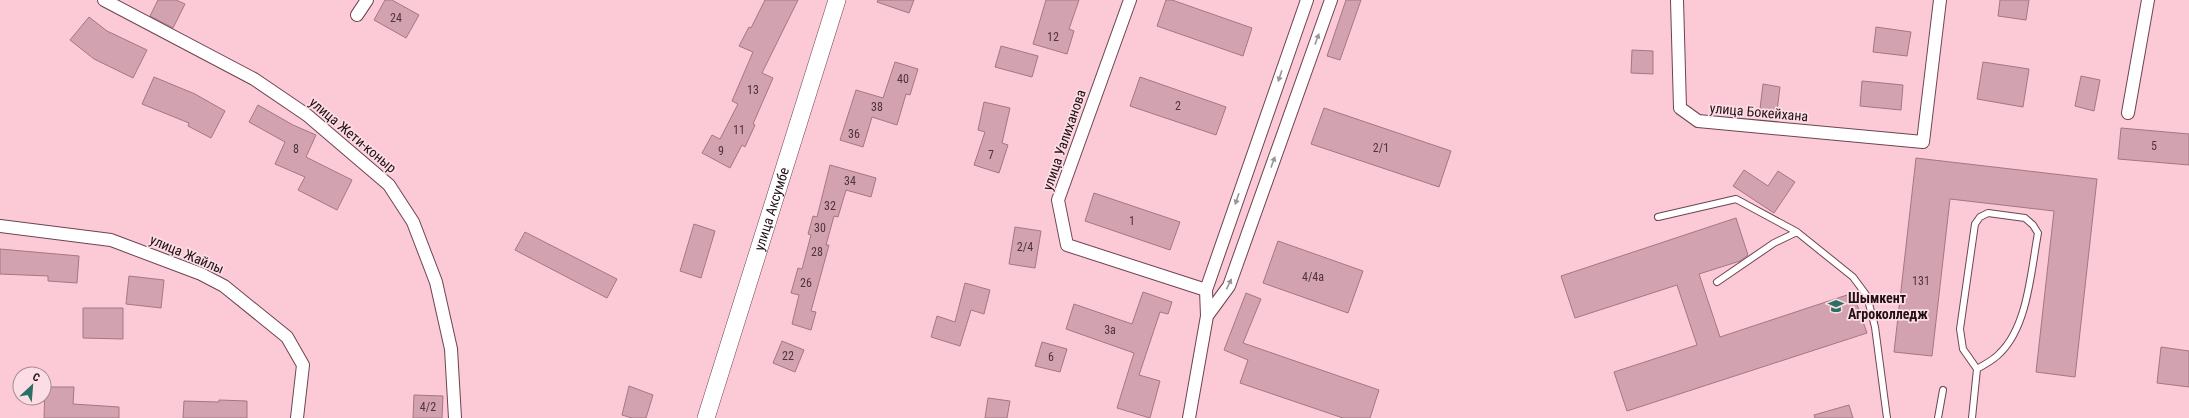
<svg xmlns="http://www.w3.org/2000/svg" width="2189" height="418" font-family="'Roboto Condensed',sans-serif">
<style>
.building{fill:#d3a2b0;stroke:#a47684}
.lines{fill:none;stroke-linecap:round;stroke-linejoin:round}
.service-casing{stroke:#6e4451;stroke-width:8}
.minor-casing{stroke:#6e4451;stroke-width:14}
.secondary-casing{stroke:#6e4451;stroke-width:18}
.service{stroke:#fff;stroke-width:6}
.minor{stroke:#fff;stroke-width:12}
.secondary{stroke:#fff;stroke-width:17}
.oneway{fill:#9b9396}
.labels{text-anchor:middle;stroke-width:3.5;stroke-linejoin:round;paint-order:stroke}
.number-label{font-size:12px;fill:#4e343c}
.street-label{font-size:14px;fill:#211015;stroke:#fcdde5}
.poi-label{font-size:14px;font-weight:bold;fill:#211015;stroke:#fcdde5;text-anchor:start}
</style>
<rect width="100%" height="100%" fill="#fcc9d7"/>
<path class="building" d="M158,0h18l9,4 -12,24 -23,-12z
M385,0h7l27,15 -13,23 -32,-18z
M765,0h33l-36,73 11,5 -20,46 2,1 -10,22 -3,-2 -12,23 -28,-15 10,-18 8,4 18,-35 -6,-3 21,-49 -14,-6 10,-19 2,1z
M878,0h36l-5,13 -32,-11z
M1046,0h33l-10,29 5,2 -7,23 -34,-10z
M1166,0h6l80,28 -9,28 -86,-30z
M1346,0h15l-21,60 -13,-4z
M2000,0h29l-3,20 -28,-4z
M89,17l18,14 40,19 -14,28 -39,-19 -24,-19z
M1876,27l35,5 -4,24 -34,-4z
M1001,46l37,10 -6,21 -37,-10z
M1632,50l21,1v23l-22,-1z
M895,62l23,7 -8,26 -4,-1 -9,31 -25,-8 -9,30 -23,-7 16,-50 27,8z
M1983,62l46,7 -6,38 -46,-8z
M2081,76l19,4 -6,31 -19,-5z
M154,77l41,17 30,17 -14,27 -23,-12 1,-3 -47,-19z
M1140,77l86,30 -10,28 -86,-29z
M1862,81l41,4 -2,25 -41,-4z
M1763,84l17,3 -3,24 -17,-2z
M984,102l26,6 -8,35 6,2 -9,28 -25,-8 11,-33 -7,-2z
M258,105l35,20 23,10 -10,22 46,23 -15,30 -39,-20 7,-13 -30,-13 10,-22 -36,-20z
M1324,108l127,43 -12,36 -128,-43z
M2121,128l68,6v31l-71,-6z
M1916,158l181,21 -22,198 -39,-5 18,-161 -104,-12 -18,157 -38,-4z
M830,165l46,13 -5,19 -25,-7 -8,27 -4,-1 -8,29h3l-18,66 5,1 -5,18 -19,-6 7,-29 -8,-2 7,-25 4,1 9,-34 -3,-1 5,-18 4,1z
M1744,170l24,16 10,-15 17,11 -21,31 -41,-27z
M1094,193l86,29 -10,28 -85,-29z
M1736,218l12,37 -8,6 -41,13 21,63 133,-44 14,40 -240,78 -13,-39 83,-27 -20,-60 -102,33 -14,-42z
M694,224l21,7 -14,47 -21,-7z
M1015,227l26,4 -6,37 -26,-4z
M525,232l92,47 -10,19 -92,-48z
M1278,241l85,30 -15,42 -85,-30z
M0,249l79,7 -2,27 -29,-2v-5l-48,-2z
M129,276l35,4 -3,28 -35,-4z
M965,283l25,7 -6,24 -13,-4 -11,36 -29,-9 6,-21 18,6z
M1143,292l29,10 -4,12 -8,-2 -21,63 21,6 -10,37 -33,-10 17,-55 -68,-24 8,-25 58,20z
M1246,293l15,6 -18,44 136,47 -9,28h-27l-103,-35 8,-23 -24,-10z
M83,308h40v31l-40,-1z
M782,341l22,9 -9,22 -22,-9z
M1042,342l25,7 -7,23 -25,-6z
M2161,347l28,4v36l-32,-4z
M629,386l24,9 -7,23h-14l-10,-3z
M45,387h29l-1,17 46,3v11h-75z
M414,395l29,1 -1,22h-29z
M988,398l22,3 -3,17h-22z
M219,400l28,1v17h-64l1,-17 35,1z
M1849,405l4,13h-38l-1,-3z"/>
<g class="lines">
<defs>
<path id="service" d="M1658,217l78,-18 61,33
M1717,282l57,-39 23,-11 56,45 14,19 8,31 12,91
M1938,418l5,-28
M1972,418l5,-49 -14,-20 -3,-20 15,-105 5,-7 8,-4 37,5 8,7 5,8c-7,37 -10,93 -38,120 -6,7 -15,11 -23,16"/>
<path id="minor" d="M104,0l150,79 53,36 82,70 24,37 23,60 15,67 4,69
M1130,0l-72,200 9,45 139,45
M1677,0l3,108 18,13 225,21 17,-142
M357,15l10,-15
M2128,113l20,-113
M0,226l111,14 90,34 23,12 63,51 16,28 -6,53
M1207,316l22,-30 102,-286
M1189,418l18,-102 -1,-26 101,-290"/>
<g id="secondary">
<path id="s1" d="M706,418l131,-418"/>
</g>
</defs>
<use href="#service" class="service-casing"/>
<use href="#minor" class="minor-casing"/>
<use href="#secondary" class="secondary-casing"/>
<use href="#service" class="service"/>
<use href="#minor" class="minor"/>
<use href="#secondary" class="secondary"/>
</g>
<defs><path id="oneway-solid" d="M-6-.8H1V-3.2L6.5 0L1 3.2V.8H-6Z"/></defs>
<g class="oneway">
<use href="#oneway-solid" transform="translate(1317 39) rotate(-70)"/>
<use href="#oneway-solid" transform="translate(1280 76) rotate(109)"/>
<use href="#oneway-solid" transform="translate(1273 162) rotate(-70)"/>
<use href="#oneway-solid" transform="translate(1237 199) rotate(109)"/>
<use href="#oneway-solid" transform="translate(1229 284) rotate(-64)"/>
</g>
<defs>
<symbol id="university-bare" viewBox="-9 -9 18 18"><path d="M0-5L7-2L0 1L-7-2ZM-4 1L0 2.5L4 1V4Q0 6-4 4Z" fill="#2b7064" stroke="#fcdde5" stroke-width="2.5" paint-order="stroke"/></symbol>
</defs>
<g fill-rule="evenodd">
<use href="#university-bare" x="1825" y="295" width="22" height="22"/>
</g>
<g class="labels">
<g class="number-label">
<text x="396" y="22">24</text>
<text x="1053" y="41">12</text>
<text x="903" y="83">40</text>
<text x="753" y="94">13</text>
<text x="1178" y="110">2</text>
<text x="877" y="111">38</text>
<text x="739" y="134">11</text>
<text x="854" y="138">36</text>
<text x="2154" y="150">5</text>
<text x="1381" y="152">2/1</text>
<text x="296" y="153">8</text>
<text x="721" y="155">9</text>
<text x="991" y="159">7</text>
<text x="850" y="185">34</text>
<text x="830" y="210">32</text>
<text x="1132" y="225">1</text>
<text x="820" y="232">30</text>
<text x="1025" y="251">2/4</text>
<text x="817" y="256">28</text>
<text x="1313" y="281">4/4а</text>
<text x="1921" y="285">131</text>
<text x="806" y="287">26</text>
<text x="1110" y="334">3а</text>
<text x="788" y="360">22</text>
<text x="1051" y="361">6</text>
<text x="428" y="411">4/2</text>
</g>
<g class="street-label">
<text transform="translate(1759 112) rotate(5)" y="5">улица Бокейхана</text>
<text transform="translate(353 135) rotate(40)" y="5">улица Жети-коныр</text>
<text transform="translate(1064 140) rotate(-71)" y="5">улица Уалиханова</text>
<text dy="5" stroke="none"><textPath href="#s1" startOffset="219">улица Аксумбе</textPath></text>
<text transform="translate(187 254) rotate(23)" y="5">улица Жайлы</text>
</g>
<g class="poi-label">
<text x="1848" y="303">Шымкент<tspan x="1848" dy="16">Агроколледж</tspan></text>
</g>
</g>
<g transform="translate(32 386) rotate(26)"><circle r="19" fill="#fcdde5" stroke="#a48b92"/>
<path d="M0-3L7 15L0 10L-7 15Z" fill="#2b7064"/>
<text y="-6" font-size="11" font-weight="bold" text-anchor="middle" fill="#211015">С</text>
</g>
</svg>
